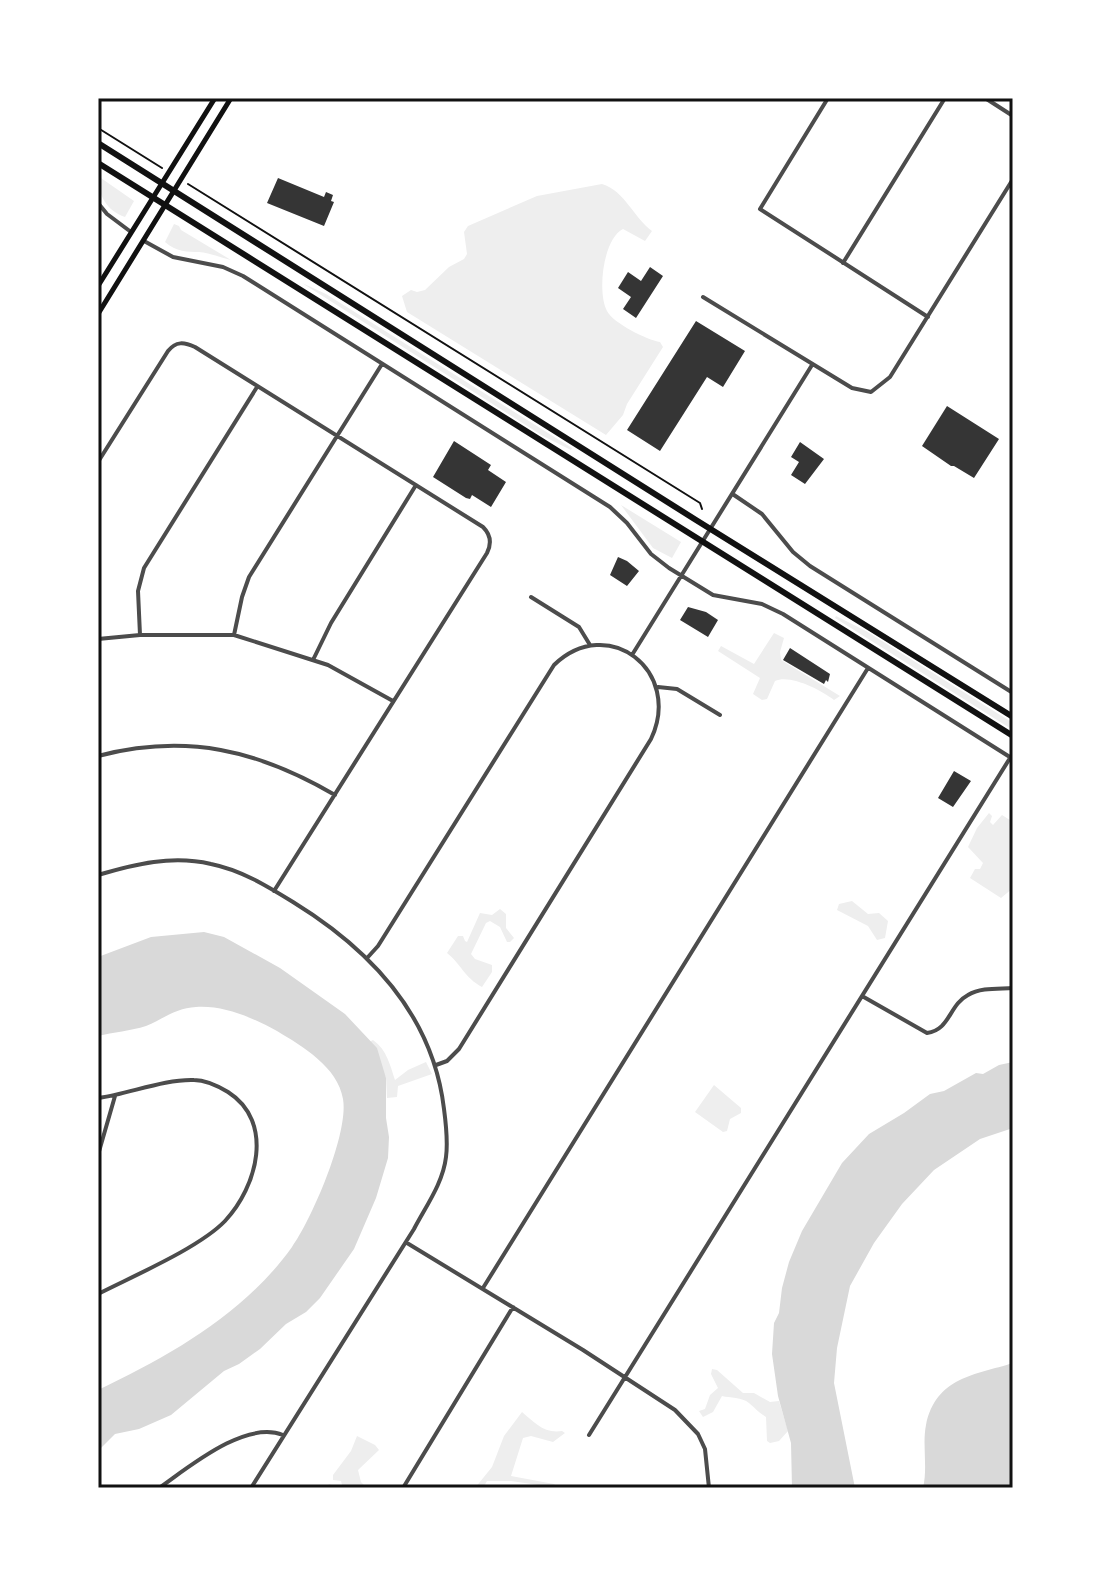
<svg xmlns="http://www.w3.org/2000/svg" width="1111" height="1586" font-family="'Source Sans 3',sans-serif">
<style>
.green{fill:#eee}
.water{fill:#d9d9d9}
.building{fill:#353535}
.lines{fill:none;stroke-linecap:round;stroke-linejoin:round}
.path{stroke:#111;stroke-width:2}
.minor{stroke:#4c4c4c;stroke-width:4}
.secondary{stroke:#111;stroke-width:5}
.primary{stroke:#111;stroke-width:6}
.neatline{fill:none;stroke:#111;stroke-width:3}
</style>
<rect width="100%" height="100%" fill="#fff"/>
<path class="green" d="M98,176l36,25 -9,16c-18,-6 -27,-22 -27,-41z
M602,184c23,7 31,33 50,47l-7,10 -22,-12c-20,10 -26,63 -16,82 6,12 40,29 53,31l3,5 -36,57 -4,11 -17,20 -199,-123 -5,-16 9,-6 6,2 8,-2 24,-23 15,-8 3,-5 -3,-22 4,-6 69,-30z
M174,224l5,2 2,4 50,30c-9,-2 -21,-7 -32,-8 -11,0 -23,0 -34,-10z
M302,283l24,11 246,154 -1,2 -28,-14z
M621,505l60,37 -9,16 -19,-10z
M836,616l30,15 147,92v7l-178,-112z
M774,633l10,5 -4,14 1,8 59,36 -6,4c-13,-10 -44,-26 -59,-19l-8,18 -5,1 -9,-6 7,-16 -42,-27 3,-5 33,18z
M989,813l3,3 -2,6 3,3 9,-10 11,7v66l-12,10 -31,-20 5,-9h5l3,-6 -15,-16 9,-19z
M852,901l16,13 11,-1 9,8 -3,17 -8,2 -9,-14 -31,-16 2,-6z
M500,909l6,5v14l8,10 -4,4h-3l-7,-15 -10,-6 -4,2 -15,31 4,5 17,6v7l-10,15c-17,-9 -22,-24 -35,-34l11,-17h5l2,5 2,1 13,-29 12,2z
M373,1040c14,10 17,25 22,40l13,-10 18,-8 6,12 -34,12 -1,11 -10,1 -1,-20 -17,-36z
M714,1085l27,23v5l-11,6 -3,12 -4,1 -28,-20z
M712,1369l5,1 26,23h11l16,9 9,-1 9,30 -9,10 -9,2 -3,-2 -1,-24c-8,-5 -11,-9 -17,-14 -7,-6 -19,-5 -27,-7l-9,16 -10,5 -4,-6 6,-2 5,-14 8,-7 -7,-14z
M522,1412c12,10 22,22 40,19l3,2 -12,9 -22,-6 -8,2 -12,38 43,8 5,4 -48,-7h-24l-4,7h-8l17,-21 12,-31z
M357,1436l18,9 4,5 -21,20 3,12 6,6h-41l3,-4 8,3 5,-2 -1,-4 -8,-1v-5l18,-24z"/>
<path class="water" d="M204,932l20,5 56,31 65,46 32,34 9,30v40l3,19 -1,21 -12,40 -22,51 -34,49 -14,14 -20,12 -26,25 -21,15 -15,7 -53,44 -32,14 -24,5 -17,17v-61c72,-34 147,-77 194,-143 20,-28 57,-114 51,-148 -5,-32 -41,-53 -66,-68 -24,-13 -53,-26 -81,-24 -20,1 -33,12 -50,19 -15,5 -33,6 -48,10v-79l53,-20z
M1013,1062v66l-33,11 -46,31 -32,34 -28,39 -24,43 -13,62 -3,35 21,105h-63l-1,-45 -13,-47 -6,-42 2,-31 5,-10 3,-25 7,-26 13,-31 40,-68 27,-29 35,-21 26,-19 14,-3 32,-18 7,1 16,-9z
M1013,1363v125h-90c5,-21 -1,-43 3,-63 10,-48 49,-50 87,-62z"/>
<path class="building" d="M278,178l46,19 2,-5 7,3 -2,6 3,1 -10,24 -57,-23z
M650,267l13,9 -27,42 -13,-9 8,-12 -13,-9 10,-16 13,9z
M696,321l49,30 -22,36 -16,-10 -47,74 -33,-21z
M947,406l52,33 -25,39 -20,-12h-3l-29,-20z
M454,441l37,24 -3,5 18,12 -15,25 -19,-12 -2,4 -4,-1 -33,-21z
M800,442l24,17 -19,25 -14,-9 8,-13 -8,-5z
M618,557l9,4 12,10 -12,15 -17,-11z
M688,607l18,5 12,8 -10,17 -28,-17z
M790,648l40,26 -2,8 -2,-2 -2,4 -41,-24z
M954,771l17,10 -18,26 -15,-9z"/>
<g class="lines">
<path class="path" d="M98,128l64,40
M188,184l512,319 2,6"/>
<path class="minor" d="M828,98l-68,111 168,108
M985,98l28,18
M98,203l9,11 24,18
M144,241l29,16 50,10 20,9 367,231 17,16 24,31 18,14 44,27 49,9 21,10 230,145
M843,263l102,-165
M703,297l149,91 19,4 19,-15 123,-198
M98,462l70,-111c8,-10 16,-9 27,-4l288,180c8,8 9,16 4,26l-213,338
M734,495l28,19 31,38 17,14 203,127
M531,597l48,30 11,18
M140,635l-2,-44 6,-23 113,-181
M234,635l8,-38 7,-20 133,-213
M98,639l42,-4h94l94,30 65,36
M632,655l180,-290
M313,660l18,-37 85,-138
M658,687l19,2 43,26
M98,756c88,-23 160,-6 237,39
M98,875c37,-11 74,-20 113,-11 30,6 56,22 82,38 78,48 140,113 151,207 2,15 4,33 2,48 -3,26 -20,49 -32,72l-163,259
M368,957l10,-11 176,-281c54,-52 129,6 97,74l-192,310 -12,12 -11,4
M862,996l65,37c23,-3 22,-28 41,-38 13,-8 31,-6 45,-7
M98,1098c31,-4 65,-19 96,-18 12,0 24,6 34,12 47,30 29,95 -3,129 -26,27 -92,55 -127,73
M98,1155l17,-59
M407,1243l176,107 92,60 23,24 7,15 4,39
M483,1288l385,-620
M589,1435l421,-677
M159,1488c30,-21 86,-68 124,-53
M403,1488l110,-181"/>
<path class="secondary" d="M98,286l117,-188
M98,314l133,-216"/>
<path class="primary" d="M98,143l598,377 317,197
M98,163l915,573"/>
</g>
<rect width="1111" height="1586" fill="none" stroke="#ffffff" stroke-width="200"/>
<rect x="100" y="100" width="911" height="1386" class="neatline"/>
</svg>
